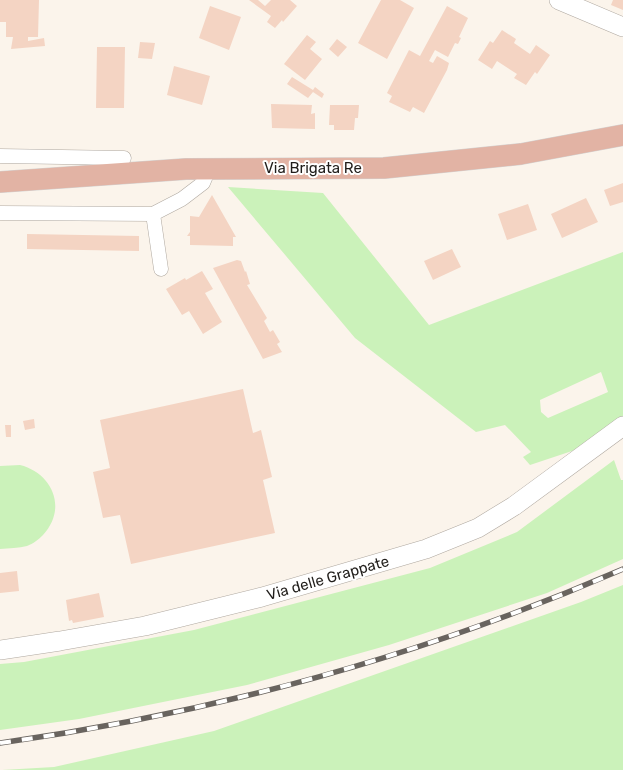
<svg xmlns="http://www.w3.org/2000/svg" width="623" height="770" font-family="Rubik,sans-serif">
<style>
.green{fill:#cbf2ba;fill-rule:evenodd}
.building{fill:#f4d4c3}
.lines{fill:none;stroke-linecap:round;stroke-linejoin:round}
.street-casing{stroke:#afa8a0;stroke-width:15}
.secondary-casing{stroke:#afa8a0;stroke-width:20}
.primary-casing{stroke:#d3d2d1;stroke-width:22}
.street{stroke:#fff;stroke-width:14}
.secondary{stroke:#fff;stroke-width:19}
.primary{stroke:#e2b3a4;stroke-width:21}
.rail-casing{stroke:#69645f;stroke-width:5.5}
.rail{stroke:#fff;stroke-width:4;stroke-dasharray:11;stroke-linecap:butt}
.labels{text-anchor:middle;stroke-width:4;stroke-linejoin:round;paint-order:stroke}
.street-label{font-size:15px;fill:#211e1b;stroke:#fff}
</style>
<rect width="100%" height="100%" fill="#fbf4eb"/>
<path class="green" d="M228,187l95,6 106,132 194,-73v167l-42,29 -51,17 -7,-8 8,-5 -26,-27 -29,7 -121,-94zM601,372l7,20 -60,26 -7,-6 -1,-12z
M614,460l7,20h2v79l-76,34 -158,52 -142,40 -168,34 -79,11v-66l24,-2 170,-32 236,-62 87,-36z
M20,465c32,8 48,43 23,70 -4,4 -10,9 -16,11 -8,2 -18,2 -27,3v-83z
M623,585v185h-621l52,-3 160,-36 367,-129z"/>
<path class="building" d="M0,0h39l-1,37h-10v4l16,-3 1,8 -34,3 2,-12h-7v-15h-6z
M249,0h9l7,6 6,-6h19l7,6 -14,16 -1,-2 -7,8 -8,-6 4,-6z
M381,0h19l14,8 -27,51 -29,-16z
M613,0h10v10l-12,-5z
M210,6l31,11 -12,33 -30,-12z
M447,6l21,12 -9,19 2,1 -3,6 -3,-1 -7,14 -13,-7 -6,11 4,2 4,-7 12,7 -2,7 -23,43 -11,-6 -3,5 -21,-10 3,-6 -5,-3 22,-43 11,6z
M502,30l14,9 -2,4 16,11 6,-9 14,10 -13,19 -2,-2 -9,13 -12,-7 3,-4 -20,-13 -5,8 -14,-9 12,-19 3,2z
M307,35l9,7 -6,7 12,10 -17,21 -21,-16z
M337,39l10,8 -9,10 -9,-8z
M140,42l15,1 -3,16 -14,-1z
M97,47h28l-1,61h-28z
M174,66l36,10 -8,29 -35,-10z
M292,77l21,13 2,-3 9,7 -2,4 -9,-6 -5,6 -21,-14z
M271,104l41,1 -1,9 4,-1v16l-43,-1z
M330,105h29l-1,13h-3l-1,12h-20v-5h-5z
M623,183v19l-13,4 -6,-16z
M212,195l24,42h-3v9l-43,-1v-9h-3l3,-4v-16l9,1z
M586,198l12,24 -36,16 -11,-24z
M528,204l9,26 -30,10 -9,-26z
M27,234l112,2v15l-112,-2z
M452,249l9,18 -28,13 -9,-19z
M237,260l4,1 4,11 1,-1 4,13 -3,1 20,33 -3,3 6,11 3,-2 7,12 -3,2 5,8 -19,7 -50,-91z
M202,271l11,18 -8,4 17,29 -19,12 -14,-23 -7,4 -16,-26 19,-11 1,2z
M243,389l10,44 8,-3 11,47 -9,3 12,53 -144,31 -11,-49 -17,3 -10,-46 17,-4 -10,-48z
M34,419l1,9 -10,2 -2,-9z
M5,425h6v12h-5z
M17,571l2,20 -19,2v-20z
M99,593l5,24 -31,6 -1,-3 -3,1 -3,-21z"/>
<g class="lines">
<defs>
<path id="street" d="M0,156l124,2
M0,213l153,1 8,55
M153,214l29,-15 21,-16 6,-14"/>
<path id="secondary" d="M559,0l64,27
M0,650l60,-9 85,-15 117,-29 164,-48 52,-21 36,-22 109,-80"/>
<path id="primary" d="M0,182l186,-13 198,-1 137,-14 102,-19"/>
</defs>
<use href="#street" class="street-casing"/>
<use href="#secondary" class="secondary-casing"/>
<use href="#primary" class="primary-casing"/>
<use href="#street" class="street"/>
<use href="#secondary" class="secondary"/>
<use href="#primary" class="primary"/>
<defs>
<path id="rail" d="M0,743c214,-30 425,-88 623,-174"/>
</defs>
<use href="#rail" class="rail-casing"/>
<use href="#rail" class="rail"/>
</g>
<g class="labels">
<g class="street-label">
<text x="313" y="173">Via Brigata Re</text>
<text transform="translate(328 578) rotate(-16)" y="5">Via delle Grappate</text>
</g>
</g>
</svg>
